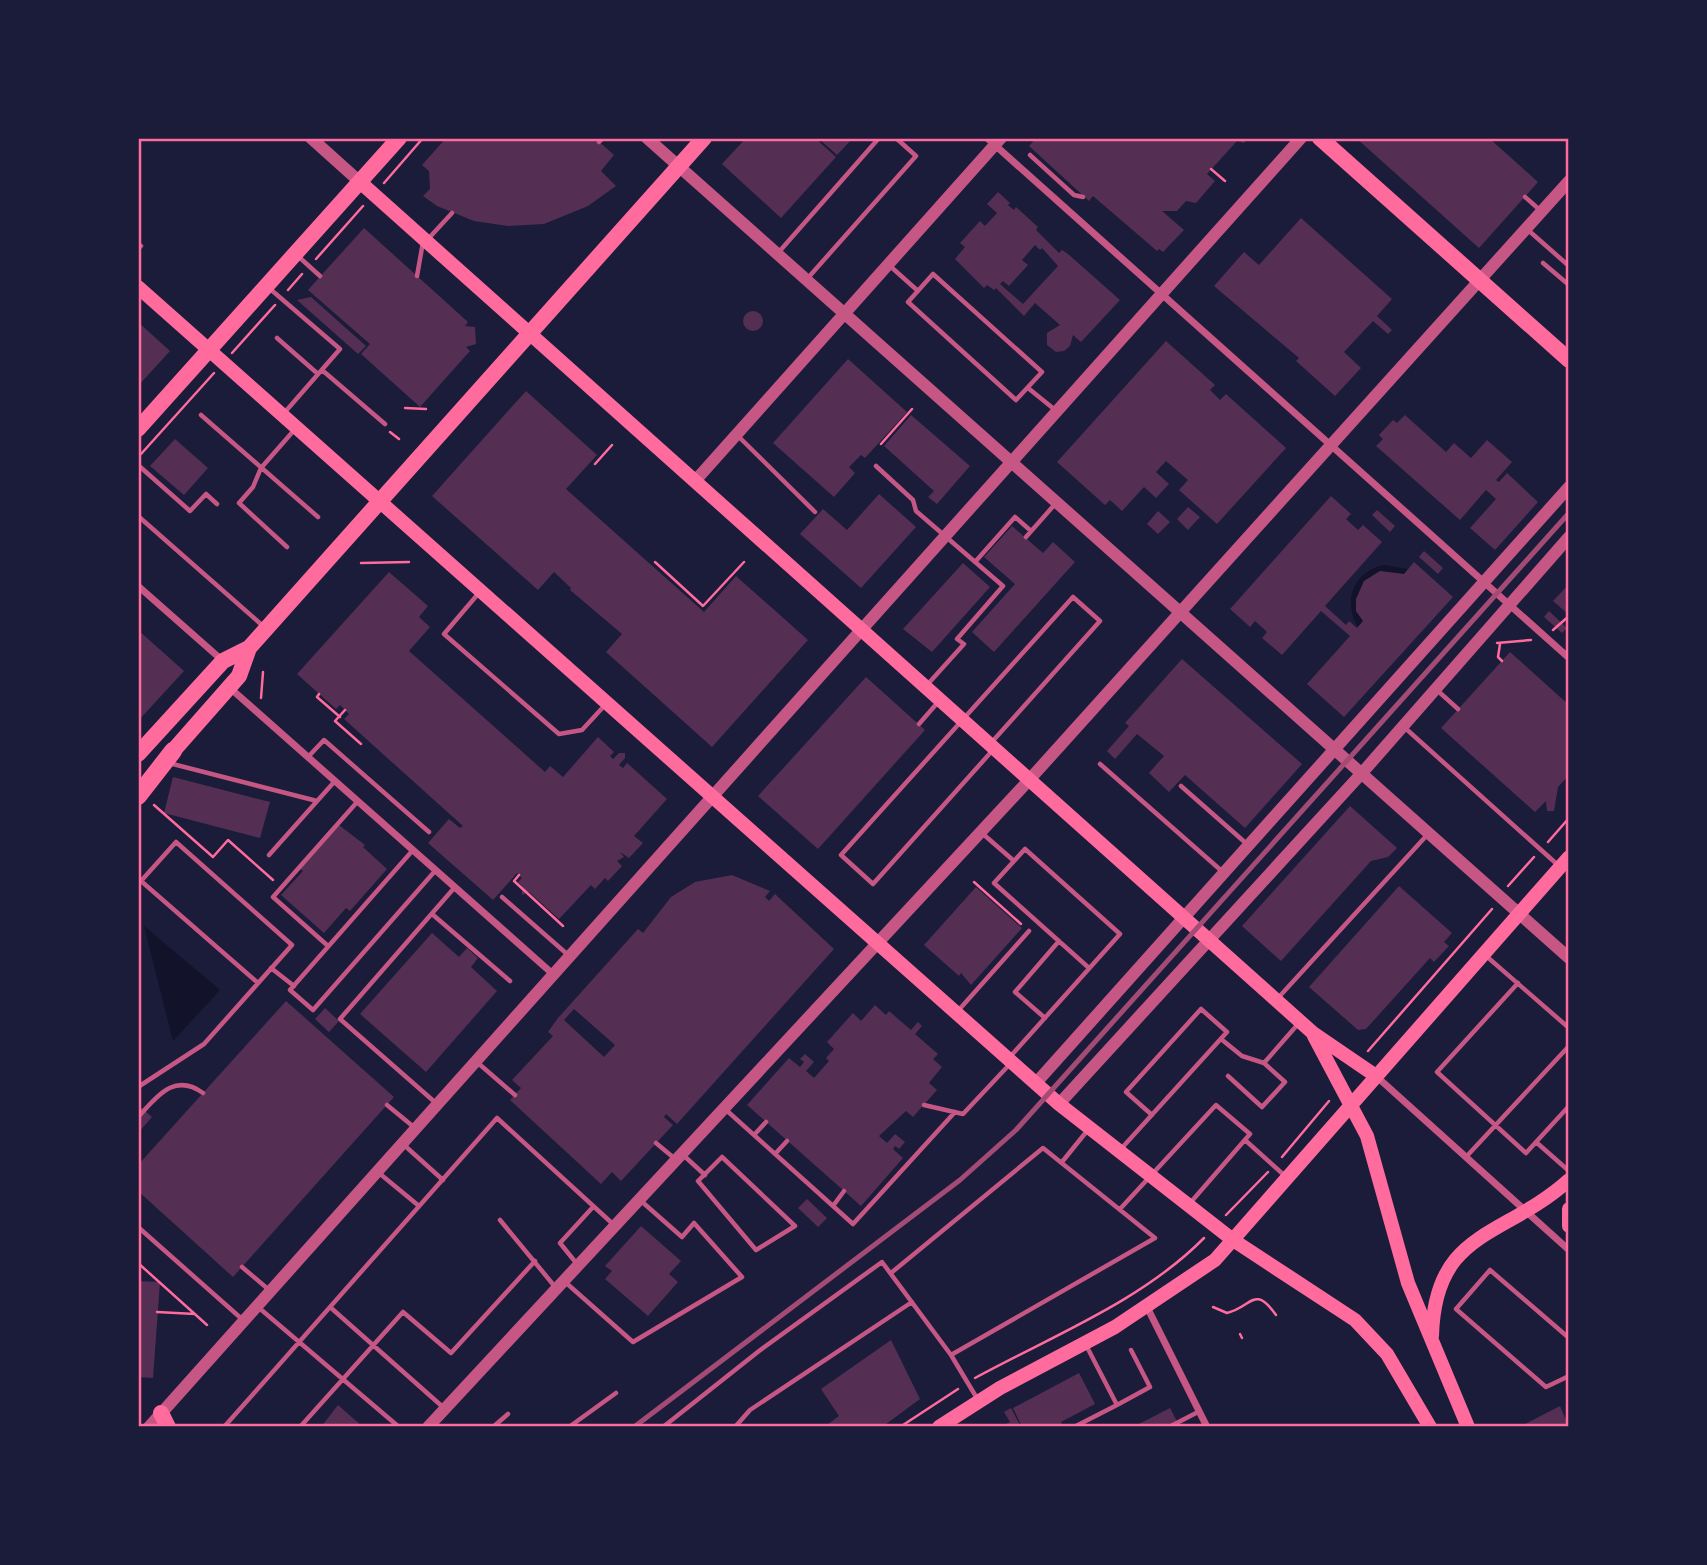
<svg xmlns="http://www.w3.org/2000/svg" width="1707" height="1565" font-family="'Asap Condensed',sans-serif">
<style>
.water{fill:#12122b}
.building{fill:#542f53;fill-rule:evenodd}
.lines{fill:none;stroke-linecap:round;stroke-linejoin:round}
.path{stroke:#ff6b9d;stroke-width:2.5}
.service{stroke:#c65784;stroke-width:4.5}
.minor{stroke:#c65784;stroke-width:7}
.tertiary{stroke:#c65784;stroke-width:12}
.secondary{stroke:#ff6b9d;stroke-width:14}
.primary{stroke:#ff6b9d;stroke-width:16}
.motorway{stroke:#ff6b9d;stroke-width:18}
.rail{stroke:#a44b75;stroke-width:5}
.neatline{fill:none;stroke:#ff6b9d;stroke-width:2.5}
</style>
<rect width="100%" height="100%" fill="#1b1b3a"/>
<path class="water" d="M1384,565l24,4 -4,5 -24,-3 -16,10 -8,30 7,10 -5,6c-16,-26 -4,-56 26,-62z
M144,926l76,64 -47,51z"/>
<path class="building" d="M446,138h149l19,17 -13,16 15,15 -28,20 -44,18 -36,2 -34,-5 -37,-15 -14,-10 7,-7 -1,-18 -7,-6z
M746,138h69l21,19 -55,61 -59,-54z
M818,138h35l-16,17z
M1036,138h212l-4,5 -7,-2 -30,33 8,7 -19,22 -10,-2 -9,10h-15l22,19 -21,22 -4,-3 -2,2 -64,-55 -4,5 -60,-55z
M1356,138h133l49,44 -59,66z
M998,192l12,11 -2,2 6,5 2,-3 22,20 -2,3 23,23 3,-3 6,4 52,46 -39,42 -8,-7 -3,11 -6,5 -8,1 -9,-7v-12l13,-8 -25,-22 -11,13 -28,-28 -2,2 -7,-5 -3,3 -29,-29 10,-12 -5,-4 20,-22 5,5 12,-13 -10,-9zM1035,245l5,5 2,-2 16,18 -35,38 -23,-20 3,-3 6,5 19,-21 -6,-5z
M1301,218l91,81 -15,17 15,14 -4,4 -15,-13 -29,31 17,16 -26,28 -39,-35 3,-3 -85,-72 30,-34 15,13z
M364,228l104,94 -3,4 10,1 1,17 -10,3 4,4 -50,56 -59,-53 9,-10 -62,-54z
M311,297l55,49 -8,8 -61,-54z
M743 321a10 10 0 1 1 20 0a10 10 0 1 1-20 0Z
M138,322l32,29 -32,35z
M1166,341l49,44 -5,5 10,10 6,-6 60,54 -69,76 -38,-34 9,-10 -22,-19 -10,11 13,12 -13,14 -12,-11 -22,24 -12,-11 -5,5 -48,-43z
M848,359l59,53 -42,46 -4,-3 -12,12 6,6 -21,24 -61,-54z
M526,391l71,64 -31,34 138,123 32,-36 72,64 -96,107 -106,-95 16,-18 -52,-44 1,-2 -17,-16 -16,18 -106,-94z
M911,415l59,51 -33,38 -9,-7 6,-6 -50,-45z
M1405,415l41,37 8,-9 17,15 16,-18 25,22 -16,18 3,2 8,-9 31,29 -43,48 -25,-22 26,-29 -10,-9 -26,30 -84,-74 7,-7 -4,-4 14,-15 4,3z
M175,439l33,29 -24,27 -34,-29z
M879,494l37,33 -55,61 -61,-54 23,-25 24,21z
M1331,496l20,18 -5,5 12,11 5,-5 19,17 -57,64 21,19 3,-4 8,7 6,-7 -7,-10v-12l8,-18 16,-10 24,3 10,-12 39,35 -109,120 -37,-33 43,-48 -29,-25 -39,44 -20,-17 5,-6 -12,-11 -5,6 -20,-18z
M1188,507l12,10 -12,13 -11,-11z
M1377,510l18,16 -5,6 -18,-17z
M1158,511l12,11 -12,12 -11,-10z
M1012,526l31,27 10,-11 22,20 -81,90 -22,-20 43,-48 -31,-27z
M1424,551l19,17 -5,6 -19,-17z
M963,563l27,24 -58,65 -29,-23z
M389,572l39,34 -9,11 11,10 -21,24 136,121 5,-6 13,11 35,-40 16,15 -4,4 3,3 6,-6h6v5l-6,7 4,3 4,-5 40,36 -33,37 9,7 -14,15 -9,-6 4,5 -7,4 5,5 -14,15 -3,-3 -10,11 -4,-4 -32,34 -30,-27 -7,3v-9l-4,-4 4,-4 -5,-5 -24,27 -65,-57 21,-24 11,9 3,-2 -119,-107 5,-5 -9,-9 -4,4 -39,-35z
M1569,584v31l-16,-14z
M1549,611l18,17 -5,5 -18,-16z
M138,630l46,41 -46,50z
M1510,652l59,53v70l-11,12 -4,24h-7l-1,-10 -11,11 -94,-84z
M1182,659l120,105 -57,64 -60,-53 -16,17 -20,-19 15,-17 -27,-22 -22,25 -8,-8 22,-25 -4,-3z
M866,677l59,53 -107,119 -60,-53z
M173,777l97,25 -10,36 -96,-25z
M1350,806l47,42 -9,9 -17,4 -90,100 -39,-35z
M339,825l26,20 -2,2 24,22 -37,42 -4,-3 -22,25 -43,-38 22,-24 -3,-2z
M732,875l38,16 -5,6 4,4 6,-7 59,55 -157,175 -11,-10 -2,3 9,8 -52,56 -9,-9 -11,12 -91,-84 11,-12 -9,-8 41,-44 -5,-4 10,-14 80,-89 5,4 28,-36 24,-15zM574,1009l41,36 -11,12 -40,-37z
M1399,886l53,47 -8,9 5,4 -15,16 -4,-4 -64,71 -8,1 -49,-43z
M976,887l46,41 -51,57 -10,-12 -2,3 -35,-31z
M432,933l27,24 8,-9 11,10 -7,9 26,24 -71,81 -66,-58z
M286,1001l108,96 -161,180 -95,-86v-26z
M875,1005l11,10 3,-4 22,19 7,-8 4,4 -7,8 23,20 -5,5 9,8 -13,16 8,7 -24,27 -7,-6 -27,25 8,7 8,-9 10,8 -6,7 -4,-3 -2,3 10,9 -42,48 -114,-101 42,-47 11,9 4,-5 -4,-3 5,-5 9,8 -8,9 8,7 15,-17 -3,-3 8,-9 -7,-7 26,-29 8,8z
M325,1008l14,13 -10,11 -14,-13z
M138,1105l14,12 -14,16z
M807,1199l20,19 -9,9 -20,-19z
M641,1226l40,35 -12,13 9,8 -30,34 -43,-37 7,-8 -7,-5z
M138,1281l22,1 -7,96 -15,-1z
M891,1340l29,59 -38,28h-58l15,-11 -18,-27z
M1079,1373l16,31 -34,18 2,5h-41l-9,-19z
M338,1405l25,22h-42z
M1560,1406l9,21h-50z
M1011,1408l10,19h-20l9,-5 -6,-10z
M1170,1408l10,19h-47z"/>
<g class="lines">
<path class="path" d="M1211,169l14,12
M384,183l39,-45
M316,259l47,-53
M288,290l14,-16
M232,353l43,-48
M405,408l21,1
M390,432l9,7
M881,444l31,-35
M141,454l73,-81
M595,464l17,-19
M655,562l48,44 41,-44
M361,563l48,-1
M1553,630l16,-14
M1497,643l34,-3
M1500,644l-2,13 4,4
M319,694l-2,3 23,20
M261,698l2,-26
M345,710l-10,11 26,23
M154,805l59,52 15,-17 45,40
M1548,842l21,-24
M519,875l-5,6 49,45
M974,882l47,42
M1508,886l26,-29
M1368,1051l124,-142
M1282,1157l47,-56
M1226,1215l42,-43
M138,1263l69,62
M1213,1307l14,6c25,-6 27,-29 49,2
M157,1312l38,2
M1240,1334l2,4
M975,1378c77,-42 167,-77 229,-140
M900,1427l58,-38"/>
<path class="service" d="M599,142l4,-4
M1030,155l44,40 9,2
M1525,197l16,14
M1528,230l41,36
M429,238l23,-25
M138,249l3,-3
M778,253l101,-115
M299,257l21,19
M1543,263l26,22
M890,266l28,25
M933,274l109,98 -26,28 -108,-98z
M417,276l6,-34
M807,279l109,-123 -20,-18
M269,288l71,61 -55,63
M277,338l41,36
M322,370l63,54
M1028,388l26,21
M201,415l117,102
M737,435l78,77
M138,465l52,46 16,-17 11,10
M876,466l37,34 3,11 87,75 -46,53 7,5 -37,41
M138,516l125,110
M1026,537l30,-34
M287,547l-48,-44 14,-16 8,-19 35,-40
M975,562l40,-45 16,14
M478,594l-34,40 115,100 23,-4 24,-26
M1438,691l20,18
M919,724l20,-23
M1404,727l155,139
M991,743l109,-122 -27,-24 -232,258 32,29 119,-133
M308,757l16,-17 105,92
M169,763l148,38
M1100,764l124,109
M1181,786l67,59
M983,834l31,27
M413,850l-123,140 23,20 122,-139
M269,855l66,-74
M502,897l65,57
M432,914l78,67
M328,946l-55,-49 85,-96
M1485,955l84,73
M271,968l23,18
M1518,983l-81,89 89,81 43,-47
M1278,998l150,-164
M957,1012l72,-81
M1045,1018l-30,-26 44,-51
M1221,1039l21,17 22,7 21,19 -23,25 -34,-31
M1009,1058l111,-124 -95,-85 -31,34 95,85
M478,1063l37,32
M1264,1063l34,-39
M138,1087l66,-43 88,-99 -116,-103 -35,39 117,102
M437,1104l-97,-85 115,-132
M387,1105l28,23
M924,1105l39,9 46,-49
M725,1109l128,115 102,-112
M138,1117c19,-20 36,-45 65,-24
M754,1135l12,-13
M1245,1140l39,35
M1536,1142l33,29
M656,1143l18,15
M404,1145l39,35
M1120,1150l107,-118 -26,-23 -75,83 26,23
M682,1154l23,21
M775,1154l12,-13
M722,1157l73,69 -39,24 -58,-69z
M1466,1157l103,-111
M1062,1162l25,-31
M379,1173l40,33
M833,1206l11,-15
M1120,1209l96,-104 34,29 -59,68
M500,1220l56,68
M138,1227l105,93
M577,1264l-17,-21 33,-36
M242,1267l26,22
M891,1273l152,-125 112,90 -204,117
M564,1281l69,61 109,-65 -48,-54 -12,14 -42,-37
M258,1307l141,120
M330,1307l114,101
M1569,1338l-79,-68 -34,39 90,78 23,-11
M1117,1405l33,-18 -19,-37
M224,1427l273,-309 117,107
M300,1427l103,-115 48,41 84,-92
M493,1427l15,-13
M569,1427l47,-34
M663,1427l96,-76 123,-89 69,93 27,45
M735,1427l15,-17 162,-108
M1074,1427l43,-22 -30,-58
M1169,1427l29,-15"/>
<path class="minor" d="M987,138l582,520
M138,586l85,75
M230,688l324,287
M1376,1076l193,174
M1147,1307l60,120"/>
<path class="tertiary" d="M311,138l49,44
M647,138l922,820
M695,481l306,-343
M1036,1083l533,-596
M1059,1104l303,-331 207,-236
M149,1427l1152,-1289
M428,1427l602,-648 539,-598"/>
<path class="secondary" d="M360,182l953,851 63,43
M138,287l921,817 174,136 122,80 32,34 43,73
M1314,1036l53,100 41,147 60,144
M1569,1209v17
M1432,1336c3,-107 71,-97 137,-156
M939,1427l61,-39 115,-61 100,-67 354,-403"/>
<path class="primary" d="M1320,138l249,222
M138,429l261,-291
M173,751l66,-75 10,-28
M138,754l85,-93 26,-13 455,-510
M161,1413l7,14"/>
<path class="motorway" d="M138,796l35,-45"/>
<path class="rail" d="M634,1427l326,-247 56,-50 553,-617"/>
</g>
<rect width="1707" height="1565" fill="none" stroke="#1b1b3a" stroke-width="280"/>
<rect x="140" y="140" width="1427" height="1285" class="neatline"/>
</svg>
